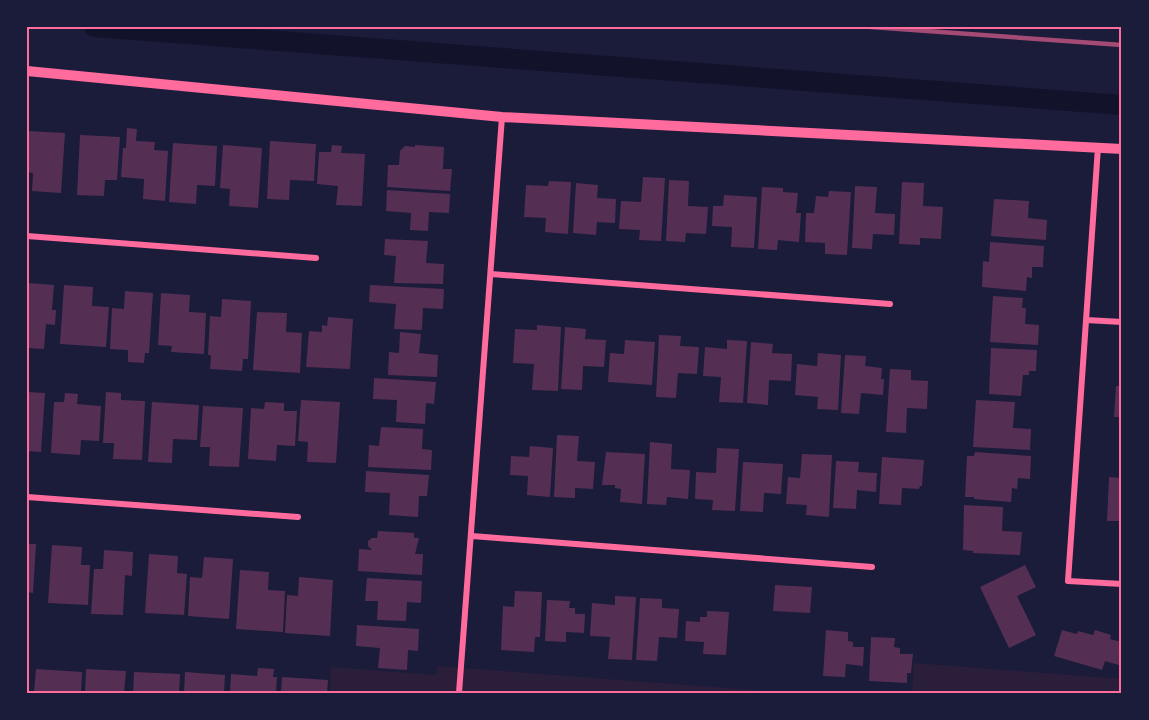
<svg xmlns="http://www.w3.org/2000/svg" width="1149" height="720" font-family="'Sofia Sans Condensed',sans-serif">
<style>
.green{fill:#2a1e3b}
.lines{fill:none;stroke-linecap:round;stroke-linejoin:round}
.canal{stroke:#12122b;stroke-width:20}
.building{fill:#542f53}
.minor{stroke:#ff6b9d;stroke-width:6}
.tertiary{stroke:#ff6b9d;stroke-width:10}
.rail{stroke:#a44b75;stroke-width:4.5}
.neatline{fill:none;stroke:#ff6b9d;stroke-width:2}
</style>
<rect width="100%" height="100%" fill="#1b1b3a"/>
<path class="green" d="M914,663l208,16v14h-210z
M437,666l356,27h-463l1,-26 105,8z"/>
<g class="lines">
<path class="canal" d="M94,27l1028,78"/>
</g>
<path class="building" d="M127,128l10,1 -1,12 19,1 -1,8 14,1 -3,50 -22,-2 1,-20 -23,-2 2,-29h3z
M27,131l38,2 -4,60 -29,-2 1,-18 -6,-1z
M80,135l40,2 -3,43h-12l-1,16 -27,-1z
M270,141l46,3 -2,37 -24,-1 -1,20 -22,-1z
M173,143l44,3 -2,40 -18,-1 -1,19 -27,-2z
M223,145l39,3 -4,60 -29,-2 1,-17 -10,-1z
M332,145l10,1 -1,7 24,1 -3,52 -26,-1 2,-19 -21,-2 2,-32h12z
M415,145l29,2 -1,22h9l-2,22 -63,-4 1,-22h11l1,-14 5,-5 10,1z
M643,177l22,1 -4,63 -22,-1 1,-10 -21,-1 2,-28 20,1z
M669,180l20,1 -1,25 20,1 -2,27 -20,-1 -1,9 -19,-1z
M549,181l22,1 -3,52 -23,-2 1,-14 -22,-1 2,-32 22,1z
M902,182l22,1 -1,23 20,1 -2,32 -21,-1v7l-21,-1z
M576,183l22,2 -1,13 19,1 -1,24 -18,-1 -1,13 -23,-2z
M855,186l22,1 -2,26 20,1 -1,21 -21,-1 -1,15 -20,-1z
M762,187l21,1v4l15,1 -2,20h5l-2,29 -21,-2 -1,10 -19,-1z
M387,190l63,4 -1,19 -20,-1 -1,19 -18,-1 1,-17 -25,-2z
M829,191l22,1 -4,63 -22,-1v-11l-20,-1 1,-29h8l2,-17 12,1z
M724,195l33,2 -3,51 -23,-1 1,-20 -20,-1 1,-20h10z
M994,199l35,2 -1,17 19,2 -1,20 -55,-4z
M385,239l43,2 -2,22 18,1 -1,20 -49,-1 2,-27 -12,-1z
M990,242l54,4 -1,21h-11v11l-5,-1 -1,14 -44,-4 1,-26 6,1z
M27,283l27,2 -2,25h4l-1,15 -9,-1 -2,25 -17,-1z
M64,285l29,2 -1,19 17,1 -3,40 -46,-3z
M370,285l74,4 -1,20 -20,-1 -1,22 -28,-1 2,-25 -27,-2z
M125,291l28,2 -4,60h-4l-1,10 -16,-1v-12l-18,-1 2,-41 12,1z
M161,293l29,2 -1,17 17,1 -2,41 -33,-2 1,-6 -14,-1z
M993,296l30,2 -1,10h4l-1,16 14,1 -1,20 -48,-3z
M222,299l29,2 -3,58h-5l-1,12 -32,-2 1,-14h-3l2,-39 11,1z
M257,312l30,1 -1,19 16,1 -2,40 -47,-3z
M328,317l25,2 -3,50 -44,-2 3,-36 13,1v-7l5,1z
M537,325l24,2 -3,64 -26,-1 2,-26 -21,-1 2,-34 22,1z
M565,327l21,2 -1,10 21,1 -2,27 -21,-1 -1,24 -21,-1z
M400,332l21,2 -2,19 19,2 -1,22 -49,-2 1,-23 10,1z
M659,335l22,1 -1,10 19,1 -2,27 -19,-1 -2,25 -20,-1z
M625,340l30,2 -3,43 -44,-3 2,-29 14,1z
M727,340l20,1 -4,62 -24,-1 2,-25 -18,-1 2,-29 22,2z
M751,342l22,2 -1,9 20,1 -1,27 -22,-1 -1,25 -21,-2z
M991,348l46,2 -1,21h-7v4h-6l-2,21 -32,-2z
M818,353l23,2 -3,55 -21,-1 1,-12 -23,-2 2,-31 20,2z
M845,355l21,1 -1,10 17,2 -1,11h3l-1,16 -22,-2 -2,21 -18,-1z
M890,369l21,1v10l17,1 -1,28 -20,-1 -1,25 -20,-1z
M374,378l62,4 -2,22 -8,-1 -1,21 -29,-2 1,-22 -24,-1z
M1116,386h6v31h-8z
M27,392l18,1 -4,59 -14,-1z
M106,392l15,1v7l24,1 -3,59 -29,-1 1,-16h-11z
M65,393l13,1 -1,10 24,2 -2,35 -18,-1 -1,15 -29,-2 3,-51h10z
M301,400l39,2 -4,61 -29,-1 1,-20 -10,-1z
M976,400l39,2 -2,26 18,1 -1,21 -57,-3z
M152,402l47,3 -2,35 -24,-1 -1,24 -24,-1z
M265,402l19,1v8h13l-2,35 -18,-1 -1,16 -28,-2 3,-51 13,1z
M203,406l40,2 -4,59 -30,-1 1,-19h-10z
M381,427l42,2 -1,20 10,1 -1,20 -63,-3 1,-22 10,1z
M557,435l22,1 -2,25 18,1 -2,27 -18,-1v10l-21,-1z
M650,442l22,2 -1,25 19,1 -2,29 -21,-2 -1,8 -19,-1z
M530,446l23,2 -3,49 -23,-2 1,-19 -18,-1 1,-19 18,1z
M717,448l22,1 -4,62 -23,-1 1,-10 -18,-1 1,-27 20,1z
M606,452l39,2 -3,50 -22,-2 1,-13 -6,-1v-3h-13z
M975,452l56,4 -1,23 -12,-1 -1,11 -5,-1 -1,14 -37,-3v-2h-9l2,-41h7z
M802,454l30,1 -3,62 -23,-2 1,-10 -21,-1 2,-27 12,1z
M882,457l42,3 -2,26h-2l-1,3 -17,-1 -1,17 -22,-1z
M836,461l23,1 -1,10 19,1 -1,19 -19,-2 -1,19 -23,-1z
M743,462l40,2 -2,30 -17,-1 -1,19 -23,-1z
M366,471l63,4 -2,21h-8l-1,21 -29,-2 1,-22 -25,-1z
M1109,477l13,1v43h-15z
M964,505l39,2 -1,24 20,1 -2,23 -47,-2v-2l-10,-1z
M378,531l36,2v5h5l-4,16h8l-1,21 -64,-4 1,-22 13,1 -4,-4v-5l4,-3h5z
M27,544h9l-3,49 -6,-1z
M52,545l30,2 -1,18h9l-2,40 -40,-2z
M104,550l29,2 -1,24 -7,-1 -2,40 -32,-1 3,-45h9z
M149,554l29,2 -1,17 10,1 -3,41 -39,-2z
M204,557l29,2 -4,60 -41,-3 2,-39 12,1z
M1025,565l11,22 -19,9 19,39 -27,13 -29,-61z
M240,570l29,2 -1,18 17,1 -2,41 -47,-3z
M299,577l34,3 -3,56 -45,-3 2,-38 11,1z
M367,578l55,3 -1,22 -14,-1 -1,19 -29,-1 1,-19h-13z
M775,585l37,2 -2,26 -37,-2z
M515,591l27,1 -2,45h-5l-1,15 -33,-2 2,-44 11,1z
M615,596l21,1 -4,63 -24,-1 2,-22 -20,-1 2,-33 23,2z
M640,598l22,1v9l17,1 -2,29 -18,-1 -2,24 -21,-1z
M547,600l23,1 -1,7h6v6h10l-1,19 -18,-1v10l-21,-1z
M707,611l22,1 -3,43 -23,-1 1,-12 -19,-1 1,-20 14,1v-5h7z
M357,625l62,4 -1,22 -10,-1 -1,20 -29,-2 2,-20 -24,-2z
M826,630l22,2v9l5,1v5h11l-1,19 -17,-2 -1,13 -22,-1z
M1062,630l15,4 1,-3 15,4 2,-5 16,5 -1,4 12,3v24l-17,-5 -3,9 -48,-14z
M871,637l24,1 -1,9 6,1v6h13l-2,19h-4v10l-38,-2z
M258,668l16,1 -1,8h4l-1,16h-46l1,-19 26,2z
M36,669l46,3 -1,21h-47z
M86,669l40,2 -2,22h-39z
M134,672l46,2 -1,19h-46z
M185,672l40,3 -1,18h-40z
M282,677l46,3 -1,13h-46z"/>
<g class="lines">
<path class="minor" d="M1098,147l-30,434 54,3
M27,236l289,22
M491,274l399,30
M1086,320l36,2
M27,497l271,20
M472,536l400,31
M459,693l43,-576"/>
<path class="tertiary" d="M27,71l475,46 620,32"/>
<path class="rail" d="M871,27l251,18"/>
</g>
<rect width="1149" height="720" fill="none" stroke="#1b1b3a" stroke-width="57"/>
<rect x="28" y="28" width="1092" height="664" class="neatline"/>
</svg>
